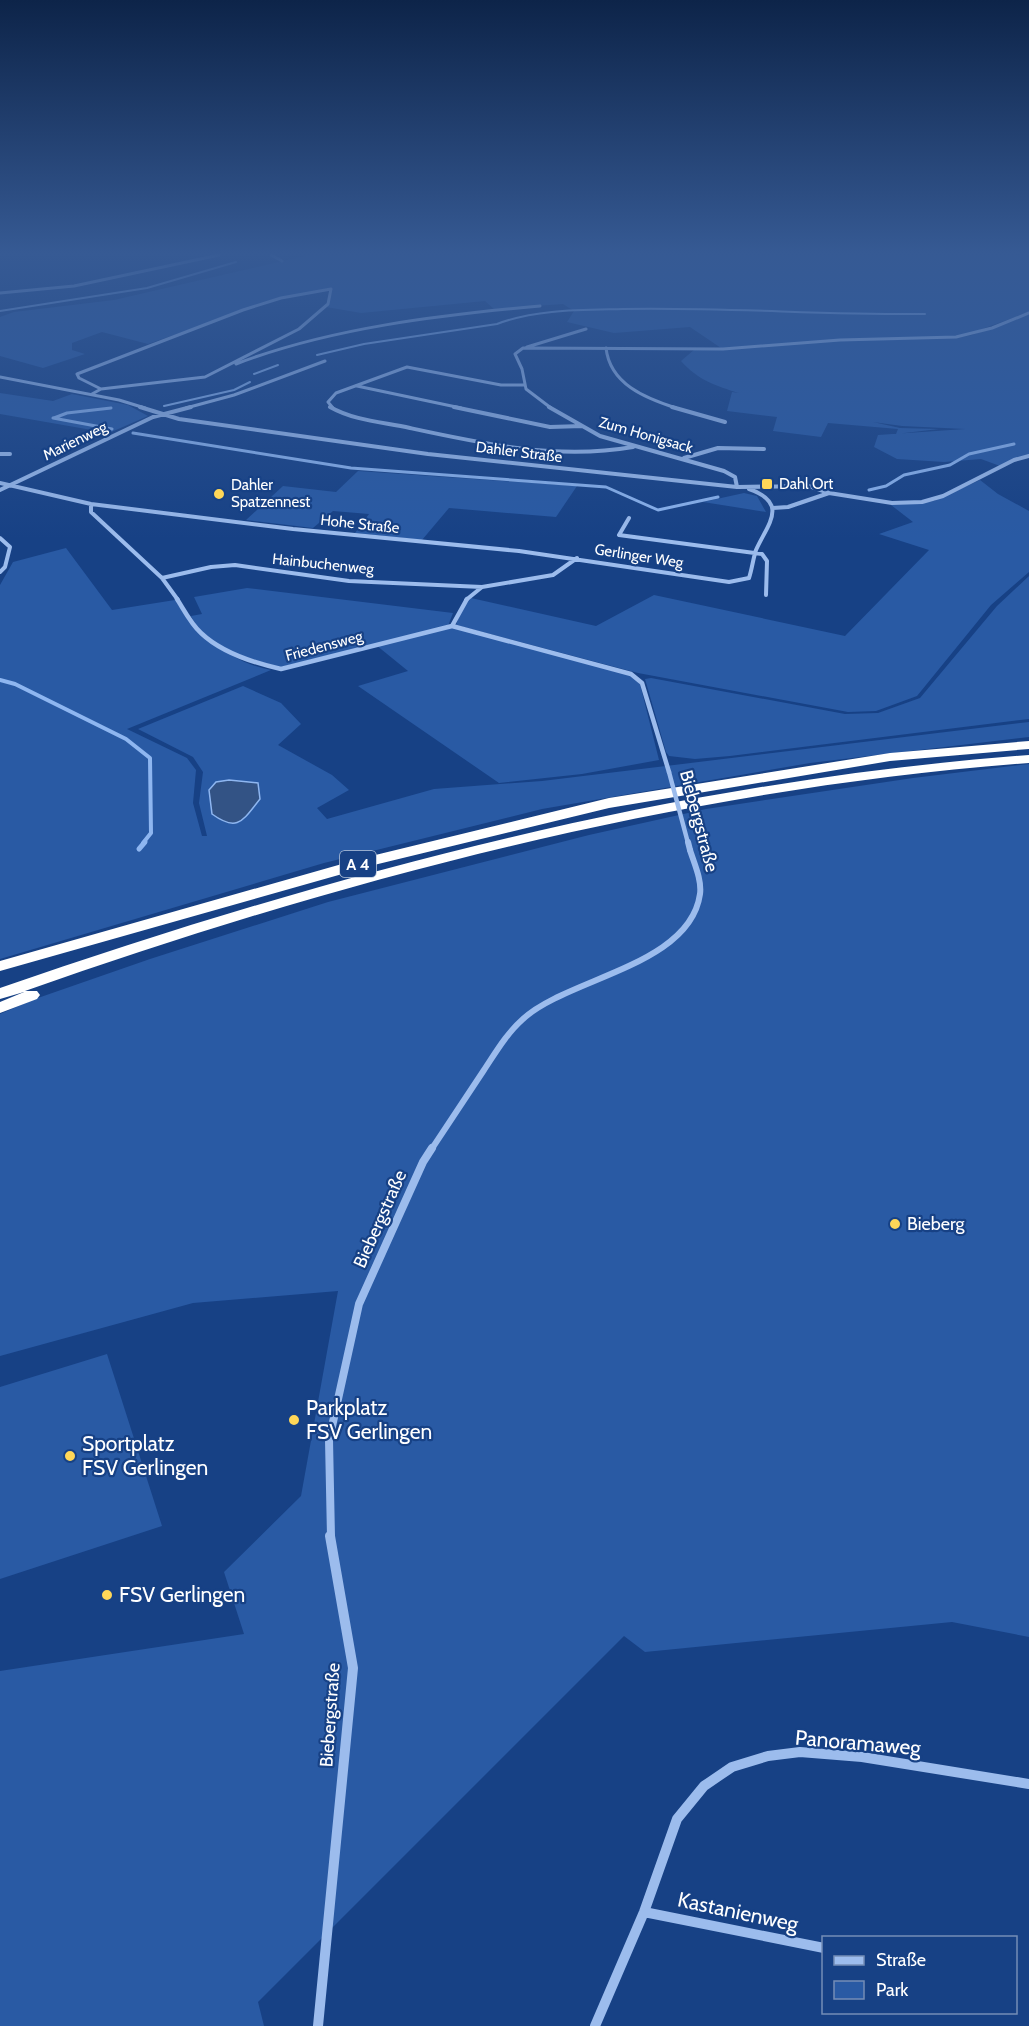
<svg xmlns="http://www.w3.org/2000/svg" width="1029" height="2026" font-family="Cabin,sans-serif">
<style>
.green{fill:#295aa4}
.water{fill:#335385;stroke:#8eb6f0;stroke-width:1.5}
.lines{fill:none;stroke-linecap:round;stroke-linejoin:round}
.stream-far3{stroke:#8eb6f0;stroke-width:2}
.stream-far2{stroke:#8eb6f0;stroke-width:3}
.stream-far1{stroke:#8eb6f0;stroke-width:4}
.stream{stroke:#8eb6f0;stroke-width:5}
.street-far5{stroke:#9cbced;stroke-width:3}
.street-far4{stroke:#9cbced;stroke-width:4}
.street-far3{stroke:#9cbced;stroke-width:4.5}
.street-far2{stroke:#9cbced;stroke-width:6}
.street-far1{stroke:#9cbced;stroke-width:8}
.street{stroke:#9cbced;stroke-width:10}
.highway{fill:#fff;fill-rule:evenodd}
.street-bridge-far1{stroke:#9cbced;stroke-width:4.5}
.street-bridge{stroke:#9cbced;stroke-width:6}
.poi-dot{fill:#ffd758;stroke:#174185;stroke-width:2}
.labels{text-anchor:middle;stroke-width:4.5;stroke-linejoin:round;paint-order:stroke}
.far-street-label{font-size:15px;fill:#fff;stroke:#174185}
.far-poi-label{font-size:15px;fill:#fff;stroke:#174185;text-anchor:start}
.shield{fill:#174185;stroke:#b9c6da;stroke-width:1.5}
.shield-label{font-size:16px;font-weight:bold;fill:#fff}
.street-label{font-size:18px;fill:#fff;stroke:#174185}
.poi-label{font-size:18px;fill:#fff;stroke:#174185;text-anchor:start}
.near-poi-label{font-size:21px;fill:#fff;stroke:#174185;text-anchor:start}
.near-street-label{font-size:21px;fill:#fff;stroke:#174185}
</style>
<rect width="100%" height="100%" fill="#174185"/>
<path class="green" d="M309,255h104l-5,2 10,-2h611v57l-72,26 15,-3 57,-21v141l-29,11 -19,-7 -37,3 -47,-3 -23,-12 4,-12 87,-6 -63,-3 -29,-4 27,6 39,1 -43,5 2,-5 -70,-6 -7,14 -48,-6 4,-14 -50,-6 5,-19 7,1c-23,-7 -41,-13 -58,-32l14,-12 26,-1 -31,-21 -76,6 -47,-11 7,-11 -11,-7 -69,5 -9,-8 -124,12 -35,-6 6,-18 -52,9 -132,46 -46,-12 -30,11v7l13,4 -42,14 -43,-12v-39l14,-5 100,-12z
M0,393l53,8 19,-7 56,11 20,11 -39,17 -109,-19z
M358,471l219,15 -21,31 -107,-9 -27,32 -67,-7 14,-19 -36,-3 -20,17 -67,-8 37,-34 53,6z
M980,480l18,14 31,17v61l-38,33 -74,91 -41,15 -28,1 -210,-39 -182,-48 5,-15 10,-12 125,28 58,-31 191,41 84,-86 -50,-16 34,-12 -22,-17 43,-4z
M744,493l13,3 9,16 -63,-10z
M66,548l46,62 63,-10c21,33 56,63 96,70l-144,59 60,29 9,12 -3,33 9,33h5l-8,-33 4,-31 -10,-15 -55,-28 105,-43 38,17 20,21 -23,21 54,30 17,15 -32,18 10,11 107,-30 108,-8 487,-59v15l-219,26 -268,46 -218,54 -324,96v-374l13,-23z
M1029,576v143l-299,37 -35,3 -26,-3 -3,-4 -21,-73 6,-1 194,36 33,-1 42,-15 77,-92z
M247,588l206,25 -5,13 -167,41c-31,-7 -75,-20 -90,-51l11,-2 -8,-17z
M451,627l179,48 10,9 19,76 -77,14 -83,9 -141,-97 50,-15 -32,-26z
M1029,764v873l-77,-15 -307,30 -21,-16 -366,366 6,24h-264v-355l244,-37 -20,-62 77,-76 37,-205 -145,12 -193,53v-342l35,-15 115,-40 178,-57 261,-67 117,-26 207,-31z
M107,1354l55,172 -162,53v-192z"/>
<path class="water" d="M229,780l29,3 2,16c-17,21 -22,34 -48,15l-3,-24 7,-8z"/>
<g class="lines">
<path class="stream-far3" d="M0,311l147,-23 89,-26
M317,355l47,-11 133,-20c39,-15 85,-14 126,-15 101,-2 201,6 302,5
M254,374l24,-9
M164,406l70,-16 16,-8"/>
<path class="stream-far2" d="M53,418l59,11
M54,418l13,-5 44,-5
M133,433l218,35 255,19 52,23 60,-13
M869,490l17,-4 18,-11 46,-10 19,-11 45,-10"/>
<path class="stream-far1" d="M0,680l15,4 111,55 24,19 1,75 -8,10"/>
<path class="stream" d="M139,849l6,-7"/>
<path class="street-far5" d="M271,255l11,6
M331,289l-3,15 -29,25 -94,48 -104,12 -22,-11 -2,-4 166,-64 38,-12z
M0,293l74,-7 145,-31
M527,347l59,-18
M606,348c4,36 39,50 70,60
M236,364c94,-36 204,-49 304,-58
M0,377l119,23 26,8
M357,386l104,22
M92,394l9,-5
M186,408l48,-13 91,-34
M333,408l-5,-6 8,-9 71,-26 94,18h23
M551,408l-25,-19 -4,-20 -7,-15 8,-6 200,1 117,-9 116,-3 36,-9 37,-15"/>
<path class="street-far4" d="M140,407l39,12 249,35 309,33 72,-1 20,7 63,10 30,-1 21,-6 71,-36 15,-4
M330,407c25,14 53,15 80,21 74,16 147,32 223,19
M454,407l96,20 32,-1
M549,407l51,29 124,35 11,6 2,10
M672,407l53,15
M0,454h10
M684,458l34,-10 46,1
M0,483l91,21 202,25 226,22 210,31 20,-4c3,-9 4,-19 7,-28 11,-25 34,-47 -7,-61
M0,490l153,-73 38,-10
M91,504v8l71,66 16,22
M773,508l15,-1 41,-14
M629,518l-10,17 143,19 5,7 -1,34
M0,538l10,9 -5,20 -5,5
M162,578l49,-11 24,-2 114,16 133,6
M466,600l16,-13 71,-12 24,-17"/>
<path class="street-far3" d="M177,599c7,11 14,25 24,34 21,20 53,30 80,36l171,-43
M452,626l179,48 11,9 27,89
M452,626l15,-27"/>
<path class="street-far2" d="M431,1150c18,-27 36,-54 53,-80 12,-18 23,-37 39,-51 44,-41 167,-53 177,-125 2,-14 -6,-31 -10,-44"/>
<path class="street-far1" d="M331,1537l-2,-97 30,-136 64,-142 9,-14"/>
<path class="street" d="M644,1912l180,36
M318,2026l35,-358 -23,-132
M595,2026l49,-114 33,-93 27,-33 28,-19 36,-11 32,-4 62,5 167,27"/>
<path class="highway" d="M1029,741v8l-139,12 -281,47 -235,57 -374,106v-10l363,-103 246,-60 281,-45z
M1029,755v8c-343,26 -681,114 -1004,228h12l3,4 -3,4 -37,14v-11l24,-10 -24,7v-11c332,-115 677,-207 1029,-233z"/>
<path class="street-bridge-far1" d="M669,772l19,71"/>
<path class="street-bridge" d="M688,842l2,8"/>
</g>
<linearGradient id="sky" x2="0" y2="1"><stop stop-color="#0d2449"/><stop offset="0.47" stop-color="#365a94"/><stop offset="1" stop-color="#365a94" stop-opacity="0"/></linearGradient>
<rect width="1029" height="539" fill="url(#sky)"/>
<g class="poi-dot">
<rect x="761" y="478" width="12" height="12" rx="3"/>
<circle cx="219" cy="494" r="6"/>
<circle cx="895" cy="1224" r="6"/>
<circle cx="294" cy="1420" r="6"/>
<circle cx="70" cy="1456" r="6"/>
<circle cx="107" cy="1595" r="6"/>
</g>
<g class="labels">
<g class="far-street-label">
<text transform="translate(646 435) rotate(16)" y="5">Zum Honigsack</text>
<text transform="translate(75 441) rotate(-26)" y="5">Marienweg</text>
<text transform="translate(519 452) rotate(7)" y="5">Dahler Straße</text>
<text transform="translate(360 524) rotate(6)" y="5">Hohe Straße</text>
<text transform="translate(639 556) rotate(9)" y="5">Gerlinger Weg</text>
<text transform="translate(323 564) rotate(6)" y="5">Hainbuchenweg</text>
<text transform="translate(324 646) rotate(-15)" y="5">Friedensweg</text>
</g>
<g class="far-poi-label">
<text x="779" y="489">Dahl Ort</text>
<text x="231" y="490">Dahler<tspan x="231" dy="17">Spatzennest</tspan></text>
</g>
<rect class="shield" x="340" y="851" width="36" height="26" rx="4.5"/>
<g class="shield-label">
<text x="358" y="870">A 4</text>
</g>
<g class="street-label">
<text transform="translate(699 821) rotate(75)" y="6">Biebergstraße</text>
<text transform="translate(380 1219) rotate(-66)" y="6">Biebergstraße</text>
<text transform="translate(330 1715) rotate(-86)" y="6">Biebergstraße</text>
</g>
<g class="poi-label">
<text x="907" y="1230">Bieberg</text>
</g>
<g class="near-poi-label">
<text x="306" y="1415">Parkplatz<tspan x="306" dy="24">FSV Gerlingen</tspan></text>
<text x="82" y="1451">Sportplatz<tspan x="82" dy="24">FSV Gerlingen</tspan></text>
<text x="119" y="1602">FSV Gerlingen</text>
</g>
<g class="near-street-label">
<text transform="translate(858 1743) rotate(5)" y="7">Panoramaweg</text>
<text transform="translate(738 1912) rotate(12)" y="7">Kastanienweg</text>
</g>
</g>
<rect x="822" y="1936" width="195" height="78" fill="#174185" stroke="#748db6" stroke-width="1.5"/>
<rect x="834" y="1956" width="30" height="9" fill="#9cbced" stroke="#748db6" stroke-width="1.5"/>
<text x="876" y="1966" font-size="18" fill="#ffffff">Straße</text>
<rect x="834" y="1981" width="30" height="18" fill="#295aa4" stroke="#748db6" stroke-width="1.5"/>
<text x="876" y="1996" font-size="18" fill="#ffffff">Park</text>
</svg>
